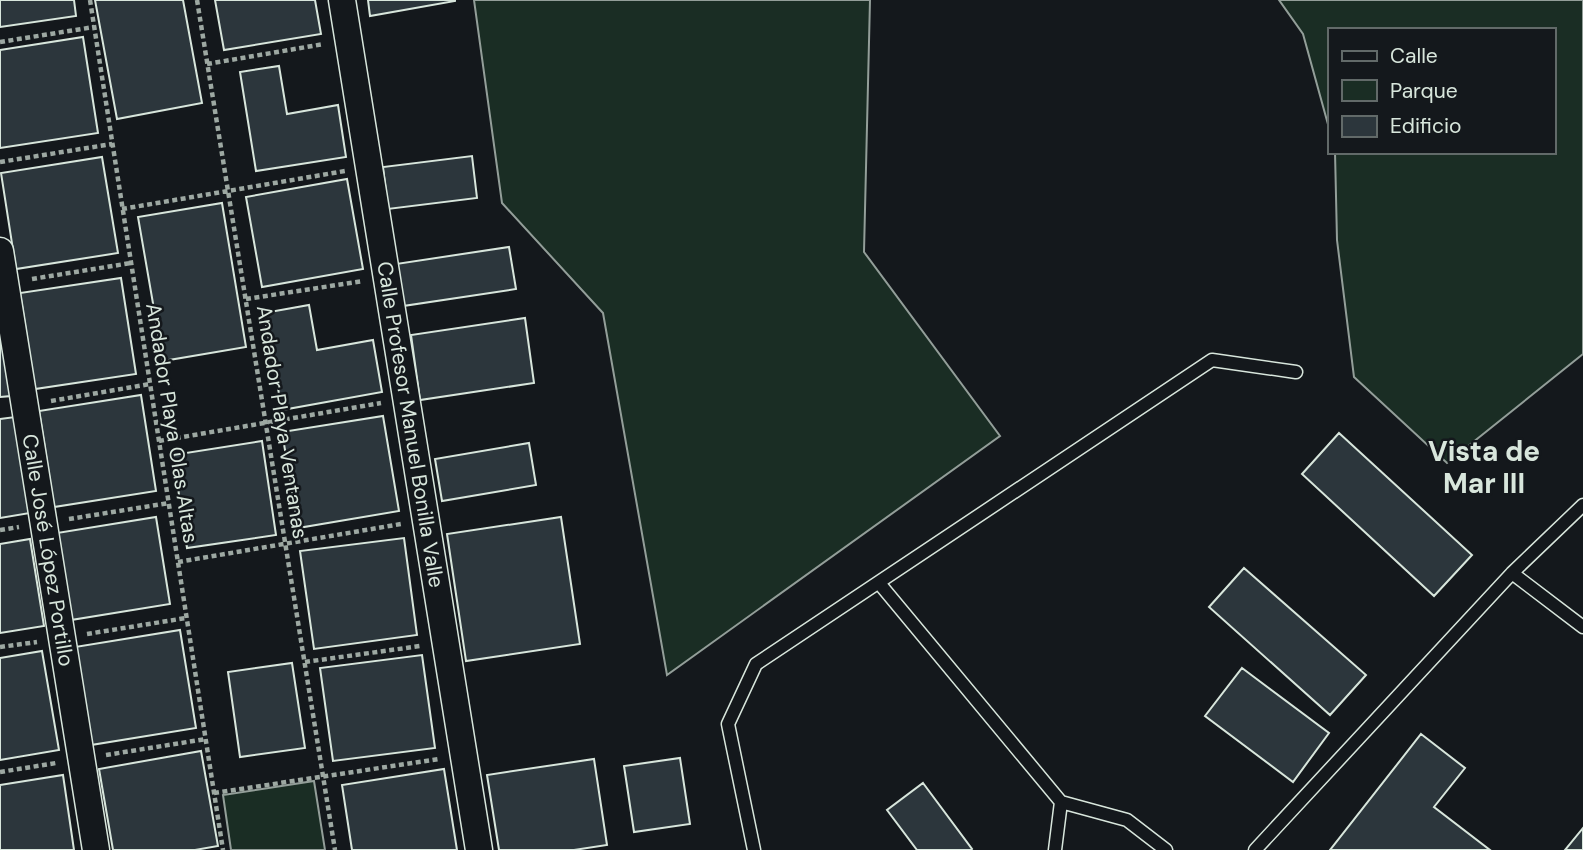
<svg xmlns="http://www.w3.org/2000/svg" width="1583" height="850" font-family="'DM Sans',sans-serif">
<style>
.green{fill:#1a2d24;stroke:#939e99;stroke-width:2}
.building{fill:#2c363c;stroke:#d8e6dc;stroke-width:2}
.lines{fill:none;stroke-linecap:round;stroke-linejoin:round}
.lane-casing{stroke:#d8e6dc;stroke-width:15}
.street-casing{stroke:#d8e6dc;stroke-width:29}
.path{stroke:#9da8a2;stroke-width:4.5;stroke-dasharray:5 3.5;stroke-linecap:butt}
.lane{stroke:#14181c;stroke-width:12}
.street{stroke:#14181c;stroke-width:26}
.labels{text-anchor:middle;stroke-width:5;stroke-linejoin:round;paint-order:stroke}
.street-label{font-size:21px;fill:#d8e6dc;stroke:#14181c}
.district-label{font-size:28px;font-weight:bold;fill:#d8e6dc;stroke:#14181c}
</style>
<rect width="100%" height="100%" fill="#14181c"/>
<path class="green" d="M474,0h396l-6,252 136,184 -333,239 -64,-362 -101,-110z
M1279,0h304v354l-136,109 -93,-86 -17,-137 -2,-88h218v-122h-224v98l-26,-94z
M314,781l11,69h-94l-8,-55z"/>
<path class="building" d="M0,0h74l2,16 -76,11z
M95,0h88l19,103 -85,16z
M215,0h100l6,34 -97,16z
M368,0h87v1l-85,15z
M83,37l15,96 -98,15v-98z
M279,66l8,48 51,-9 8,52 -90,14 -16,-99z
M472,156l5,42 -89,11 -5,-42z
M102,157l16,96 -102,16 -15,-96z
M347,179l16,90 -101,18 -16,-90z
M222,203l24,144 -83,14 -25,-144z
M509,247l7,42 -113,17 -7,-42z
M121,278l15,96 -101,15 -15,-96z
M309,305l8,45 56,-10 9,52 -100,18 -18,-97z
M525,318l9,65 -114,17 -9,-65z
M0,328l11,68 -11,1z
M141,395l15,96 -102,16 -15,-96z
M383,416l16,95 -101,17 -16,-96z
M15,417l15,96 -30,5v-99z
M1339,433l133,122 -38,41 -132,-122z
M262,441l14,94 -89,13 -14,-93z
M529,443l7,42 -94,16 -7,-42z
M156,517l14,87 -99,16 -14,-87z
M561,517l19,127 -114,17 -19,-127z
M404,538l13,97 -103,14 -14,-98z
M30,539l14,87 -44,7v-89z
M1244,568l122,107 -36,40 -121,-108z
M180,630l16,98 -105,17 -16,-98z
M42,651l17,99 -59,10v-102z
M422,655l13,93 -102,13 -13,-93z
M292,663l13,85 -65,9 -12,-85z
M1242,668l87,65 -36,49 -88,-66z
M1421,734l44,34 -31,39 56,43h-160z
M201,751l17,95 -23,4h-82l-14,-81z
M680,758l10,66 -56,8 -10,-66z
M594,759l13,86 -33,5h-75l-12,-75z
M444,769l13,81h-105l-10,-65z
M63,775l11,75h-74v-65z
M923,783l49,66 -1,1h-54l-30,-40z
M1583,828v22h-18z"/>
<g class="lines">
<defs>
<path id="lane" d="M1512,573l71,54
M879,583l182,219 66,18 39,30
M754,850l-26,-126 28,-60 456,-304 84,12
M1055,850l6,-48
M1255,850l257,-277 71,-68"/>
<g id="street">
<path id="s1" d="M342,0l137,850"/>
<path id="s2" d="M0,251l96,599"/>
</g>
</defs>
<use href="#lane" class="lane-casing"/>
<use href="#street" class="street-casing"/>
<path class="path" d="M90,0l133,850
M197,0l138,850
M0,42l94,-15
M207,64l117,-20
M0,162l112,-18
M122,209l223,-38
M32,279l99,-16
M246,299l117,-18
M51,401l99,-17
M159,441l222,-38
M69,519l100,-16
M0,530l19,-3
M178,562l223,-38
M87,634l99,-16
M0,647l37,-5
M305,662l115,-16
M106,755l100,-16
M0,772l56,-9
M214,793l225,-34"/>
<use href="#lane" class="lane"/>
<use href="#street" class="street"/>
</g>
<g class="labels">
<g class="street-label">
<text transform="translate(282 422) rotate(81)" y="7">Andador Playa Ventanas</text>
<text transform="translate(172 423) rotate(81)" y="7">Andador Playa Olas Altas</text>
<text dy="7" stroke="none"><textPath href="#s1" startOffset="430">Calle Profesor Manuel Bonilla Valle</textPath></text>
<text dy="7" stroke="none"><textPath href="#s2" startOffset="303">Calle José López Portillo</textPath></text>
</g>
<g class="district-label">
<text x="1484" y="461">Vista de<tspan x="1484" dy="32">Mar III</tspan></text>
</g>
</g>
<rect x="1328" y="28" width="228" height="126" fill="#14181c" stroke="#626a69" stroke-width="2"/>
<rect x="1342" y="51" width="35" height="10" fill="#14181c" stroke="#626a69" stroke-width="2"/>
<text x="1390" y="63" font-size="21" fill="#d8e6dc">Calle</text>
<rect x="1342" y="80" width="35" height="21" fill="#1a2d24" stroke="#626a69" stroke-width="2"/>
<text x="1390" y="98" font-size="21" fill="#d8e6dc">Parque</text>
<rect x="1342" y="116" width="35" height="21" fill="#2c363c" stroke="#626a69" stroke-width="2"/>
<text x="1390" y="133" font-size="21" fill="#d8e6dc">Edificio</text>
</svg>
